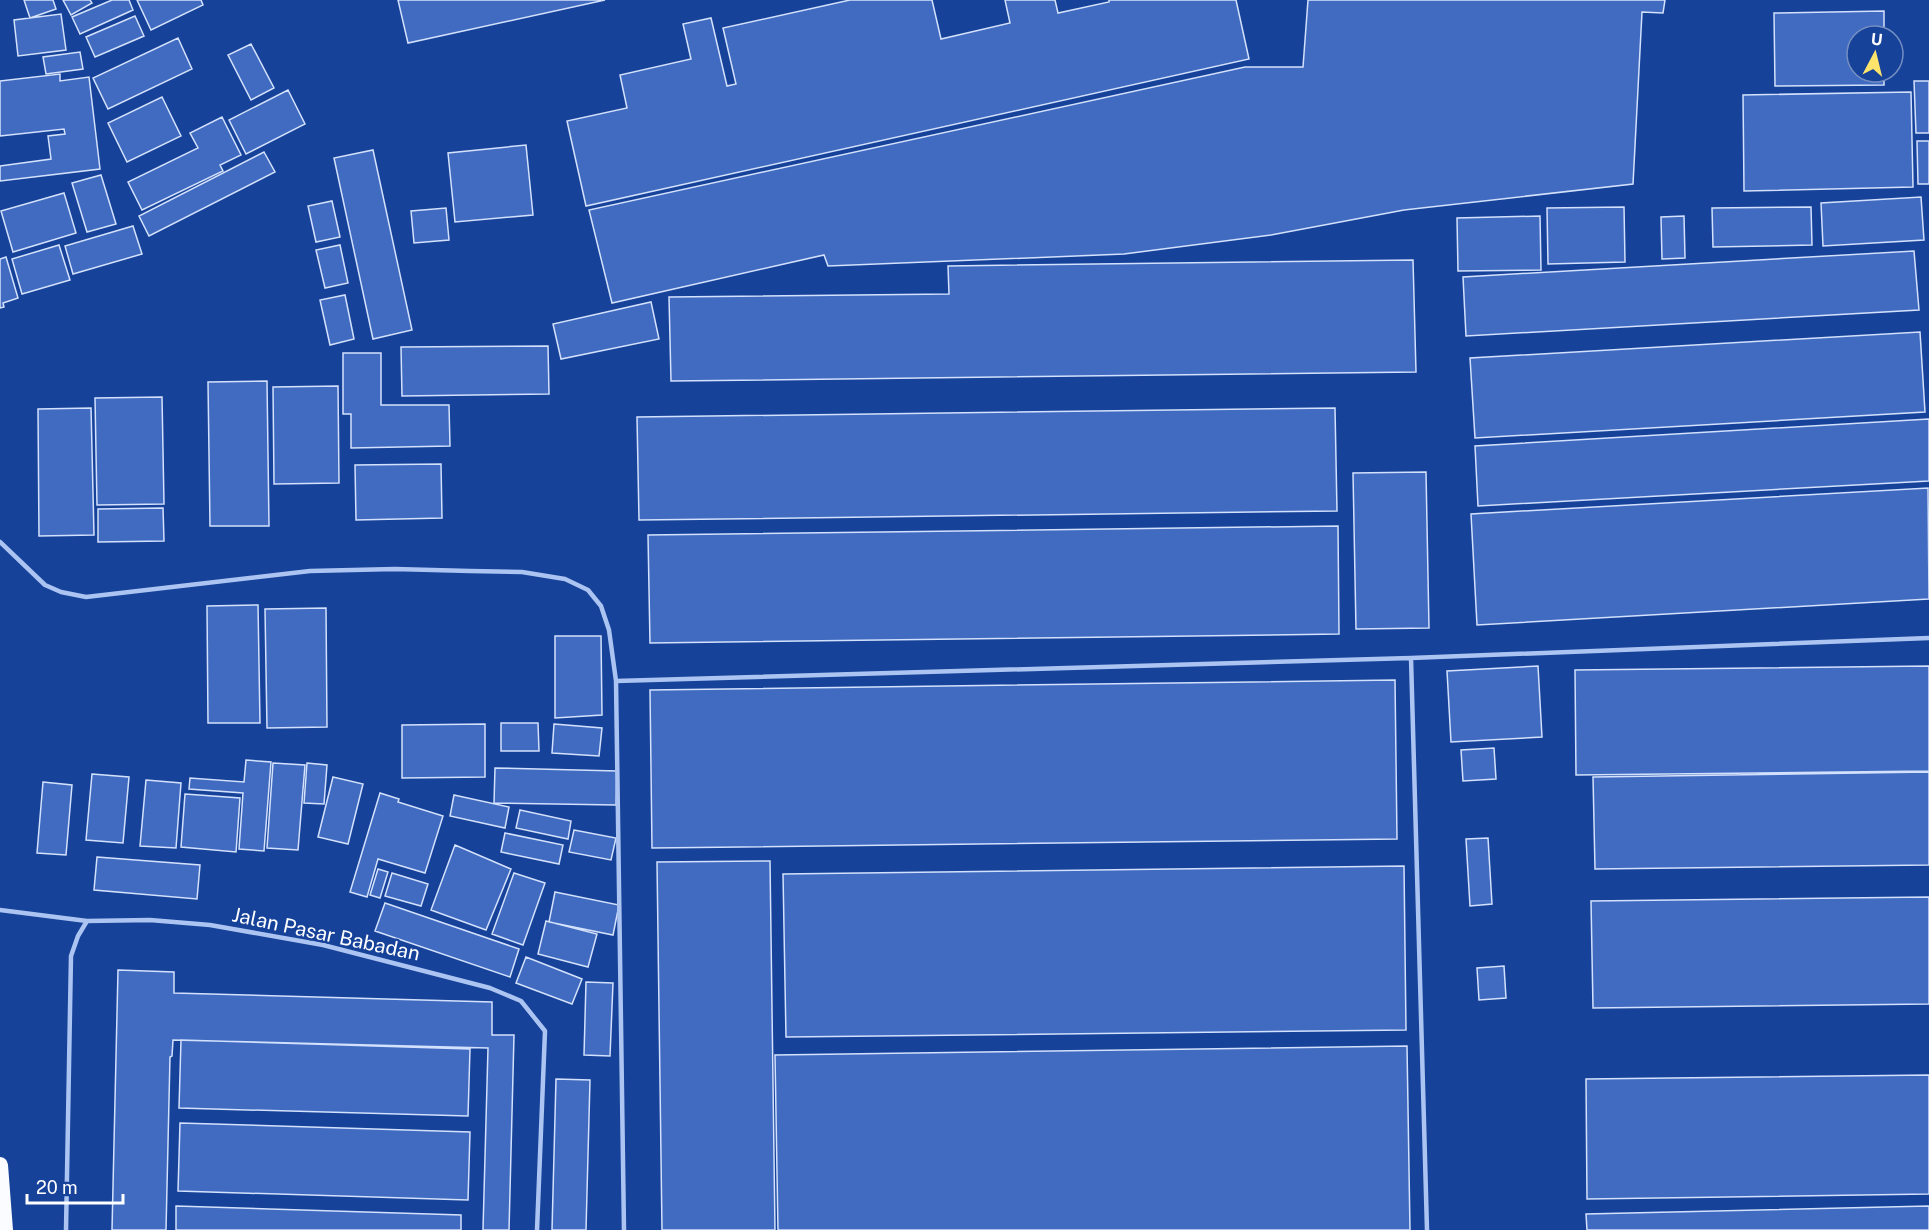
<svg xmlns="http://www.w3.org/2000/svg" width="1929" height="1230" font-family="'Public Sans',sans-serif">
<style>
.building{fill:#406bc0;stroke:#d3e1fc;stroke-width:1.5}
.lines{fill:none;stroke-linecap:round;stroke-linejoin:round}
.service{stroke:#acc4f2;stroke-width:4.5}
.trunk{stroke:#fafcff;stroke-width:16}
.labels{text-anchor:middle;stroke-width:4.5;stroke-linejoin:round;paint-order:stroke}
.street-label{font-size:20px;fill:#fff;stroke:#174299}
</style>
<rect width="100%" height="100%" fill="#174299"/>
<path class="building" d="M24,0h29l3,9 -26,9z
M63,0h27l2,3 -21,12z
M112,0h17l4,10 -53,24 -8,-17z
M137,0h64l2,5 -52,25z
M398,0h207l-197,43z
M850,0h82l9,39 69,-16 -5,-23h50l3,13 51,-11v-2h127l13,59 -663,147 -19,-85 60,-13 -7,-33 71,-16 -8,-35 28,-6 16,68 9,-2 -13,-56z
M1308,0h357l-2,13 -21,-1 -9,172 -229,26 -133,25 -147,19 -296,12 -4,-11 -212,48 -23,-93 656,-143h58z
M1884,11v25h-27v36h27v13l-109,1 -1,-73z
M61,14l5,36 -48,6 -4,-36z
M135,16l9,20 -49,21 -9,-20z
M178,38l14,31 -84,40 -15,-31z
M251,44l23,44 -23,12 -23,-45z
M80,52l3,17 -37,5 -3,-17z
M60,74v7l29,-4 11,92 -100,12v-15l51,-7 -3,-23 17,-2 -1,-5 -64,7v-55z
M1914,81h15v52h-13z
M288,90l17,34 -59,30 -17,-34z
M1911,92l2,95 -169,4 -1,-96z
M162,97l19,39 -54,26 -19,-39z
M222,117l19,38 -21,10 3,6 -81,39 -14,-28 70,-34 -8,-15z
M1917,141h12v43h-11z
M526,145l7,70 -78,7 -7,-69z
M373,150l39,180 -39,9 -39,-181z
M264,152l11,20 -126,64 -10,-20z
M101,175l15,49 -29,8 -15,-49z
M64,193l12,40 -63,19 -12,-41z
M1921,197l3,43 -101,6 -2,-43z
M332,201l8,36 -24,5 -8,-36z
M1624,207l1,55 -77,2 -1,-56z
M1811,207l1,38 -99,2 -1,-39z
M446,208l3,32 -35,3 -3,-32z
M1540,216l1,54 -83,1 -1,-53z
M1684,216l1,42 -23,1 -1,-42z
M133,226l9,28 -69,20 -8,-28z
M59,245l11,35 -48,14 -10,-35z
M340,245l8,38 -23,5 -9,-38z
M1914,251l5,59 -453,26 -3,-59z
M6,257l12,41 -15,5 1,4 -4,1v-49z
M1413,260l3,112 -745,9 -2,-84 280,-3 -1,-28z
M345,295l9,44 -24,6 -10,-45z
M651,302l8,37 -98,20 -8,-35z
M1920,332l5,80 -450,26 -5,-80z
M548,346l1,48 -147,2 -1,-49z
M343,353h38v52h68l1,41 -99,2v-34h-8z
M267,381l2,145h-59l-2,-144z
M338,386l1,97 -65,1 -1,-97z
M162,397l2,107 -67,1 -2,-107z
M91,408l3,127 -55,1 -1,-127z
M1335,408l2,103 -698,9 -2,-103z
M1929,419v62l-451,25 -3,-60z
M441,464l1,54 -86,2 -1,-55z
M1426,472l3,156 -73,1 -3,-156z
M1928,488l1,111 -452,26 -6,-111z
M163,508l1,33 -66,1v-33z
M1338,526l1,108 -689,9 -2,-108z
M258,605l2,118h-52l-1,-117z
M326,608l1,119 -60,1 -2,-119z
M555,636h46l1,79 -47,3z
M1538,666l4,71 -91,5 -4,-71z
M1929,666v105l-353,4 -1,-105z
M1395,680l2,159 -745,9 -2,-158z
M501,723h37l1,28h-38z
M485,724v53l-83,1v-53z
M554,724l48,4 -3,28 -47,-3z
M1494,748l2,31 -33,2 -2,-31z
M246,760l25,2 -7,89 -25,-2 4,-56 -54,-4 1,-11 54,4z
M273,763l32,2 -7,85 -31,-2z
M307,763l20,2 -3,39 -20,-1z
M495,768l122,3 -1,34 -122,-2z
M1929,772v93l-334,4 -2,-92z
M92,774l37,3 -6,66 -37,-3z
M333,777l30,7 -15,60 -30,-7z
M146,780l35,3 -5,65 -36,-2z
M43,782l29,3 -6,70 -29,-2z
M380,793l19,6 -1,3 45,14 -18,57 -47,-14 -11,38 -17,-5z
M185,794l55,4 -4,54 -55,-5z
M454,795l55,12 -4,21 -55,-12z
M520,810l51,11 -3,18 -52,-11z
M574,830l42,8 -5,22 -42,-8z
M505,833l58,12 -4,19 -58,-12z
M1488,838l4,66 -22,2 -4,-67z
M455,845l56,24 -25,61 -55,-20z
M97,857l103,8 -3,34 -103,-9z
M770,861l5,369h-113l-5,-368z
M1404,866l2,164 -620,7 -3,-163z
M378,869l10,3 -8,26 -10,-3z
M392,873l36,11 -7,22 -36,-10z
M514,873l31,10 -22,62 -31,-11z
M555,892l64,13 -6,30 -64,-13z
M1929,897v107l-336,4 -2,-107z
M385,903l134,46 -9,28 -135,-46z
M546,921l51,13 -9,33 -50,-13z
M526,957l56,22 -10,25 -56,-21z
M1504,966l2,32 -27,2 -2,-32z
M118,970l56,2v21l318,9v33h22l-5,195h-26l5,-182 -315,-8 -1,16 -2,1 -4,173h-54z
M586,982l27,1 -3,73 -26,-1z
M181,1040l289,9 -2,67 -289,-8z
M1407,1046l3,184h-632l-3,-175z
M1929,1075v119l-342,5 -1,-120z
M556,1079l34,1 -4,150h-34z
M180,1123l290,9 -2,68 -290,-9z
M176,1206l285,9v15h-285z
M1929,1206v24h-342l-1,-16z"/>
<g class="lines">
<path class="service" d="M0,542l45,43 16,7 25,5 224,-26 85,-2 75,2 52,1 43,7 23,11 13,16 8,24 7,51 8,549
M1411,658l16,572
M616,681l795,-23 518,-20
M0,910l87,11 63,-1 60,5 113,20 167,43 31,13 24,30 -8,199
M66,1230l5,-274 7,-20 9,-15"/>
<path class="trunk" d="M0,1165l5,65"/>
</g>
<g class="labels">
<g class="street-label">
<text transform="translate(326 934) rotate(12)" y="7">Jalan Pasar Babadan</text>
</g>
</g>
<g transform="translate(1875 54) rotate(7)"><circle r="28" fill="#174299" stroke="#748ec2" stroke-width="1.5"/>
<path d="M0-4.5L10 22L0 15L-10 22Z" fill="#ffe46c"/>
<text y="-9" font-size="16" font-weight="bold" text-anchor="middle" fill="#ffffff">U</text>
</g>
<path d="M27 1194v9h96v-9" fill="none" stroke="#ffffff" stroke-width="3"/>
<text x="36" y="1194" font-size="18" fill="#ffffff" stroke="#174299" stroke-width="4.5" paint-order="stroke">20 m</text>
</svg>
